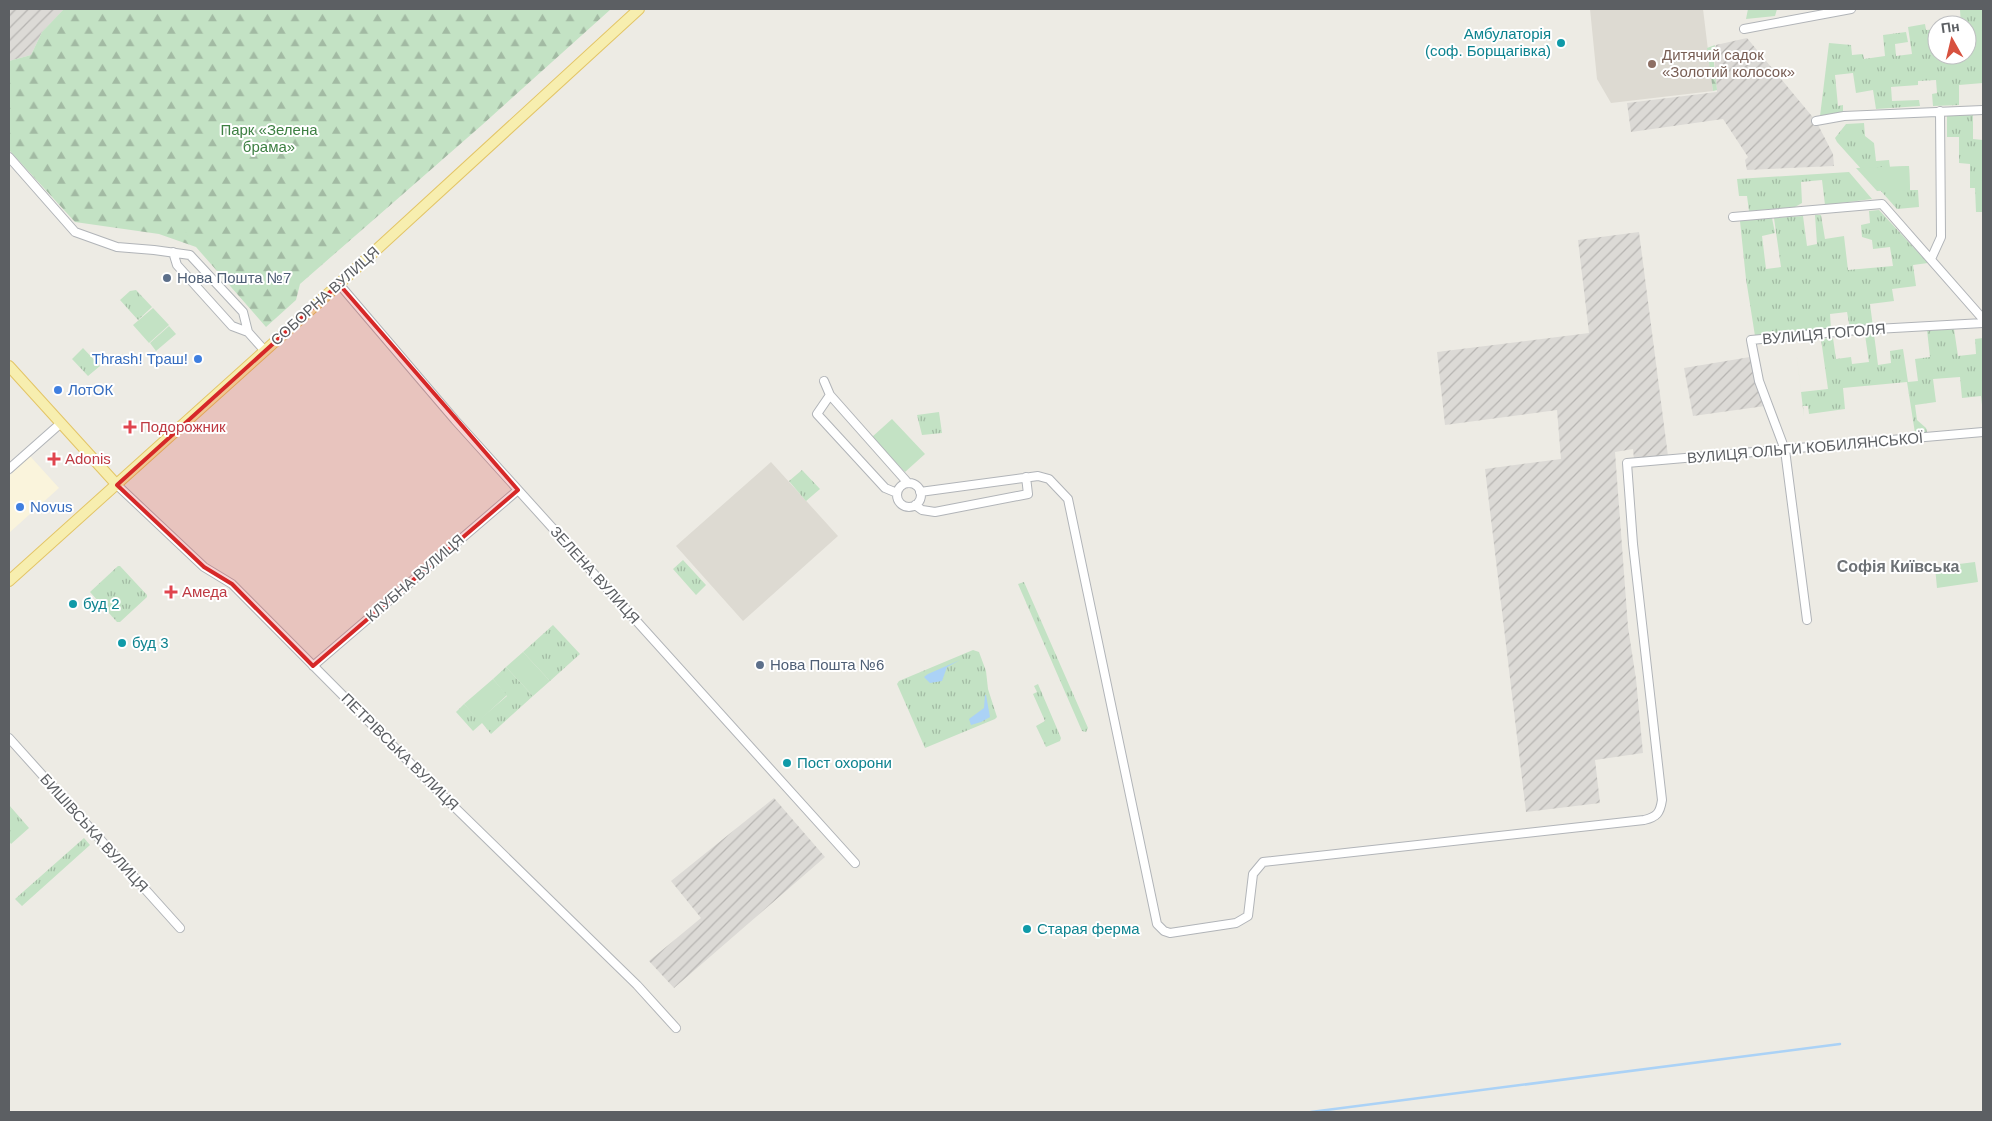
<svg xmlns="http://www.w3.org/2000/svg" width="1992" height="1121" font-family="Arial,sans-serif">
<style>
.commercial{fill:#faf4dc}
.industrial{fill:url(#industrial-furrows)}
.education{fill:#dddad2}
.grass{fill:url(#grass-tufts)}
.forest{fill:url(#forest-firs)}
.garden{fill:#c3e2c4}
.water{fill:#abd2f6}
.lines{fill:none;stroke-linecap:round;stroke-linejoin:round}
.stream{stroke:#abd2f6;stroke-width:2.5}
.minor-casing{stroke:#b1b4b8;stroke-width:10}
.major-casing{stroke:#e3c567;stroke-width:12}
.minor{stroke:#fff;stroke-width:8}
.major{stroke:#f7eeaf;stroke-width:10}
.marked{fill:#d62828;fill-opacity:0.2;stroke:#d62828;stroke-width:4;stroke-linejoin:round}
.culture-dot{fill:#0f9aa8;stroke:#fff;stroke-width:2}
.education-dot{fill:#8d6e63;stroke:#fff;stroke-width:2}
.service-dot{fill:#5c6f8a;stroke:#fff;stroke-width:2}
.shop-dot{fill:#3f7fe0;stroke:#fff;stroke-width:2}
.health-dot{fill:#e0444e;stroke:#fff;stroke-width:2}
.labels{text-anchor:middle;stroke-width:4;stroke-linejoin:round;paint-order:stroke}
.culture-label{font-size:15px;fill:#0d838f;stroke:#fff;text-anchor:start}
.education-label{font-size:15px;fill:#785e54;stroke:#fff;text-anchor:start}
.park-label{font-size:15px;fill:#3e8043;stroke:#fff}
.service-label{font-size:15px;fill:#4e5e75;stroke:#fff;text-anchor:start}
.street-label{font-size:15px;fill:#5c5f63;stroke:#fff}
.shop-label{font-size:15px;fill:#366cbe;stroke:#fff;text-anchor:start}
.health-label{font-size:15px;fill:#be3a42;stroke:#fff;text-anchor:start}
.neighbourhood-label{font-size:16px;font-weight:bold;fill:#6d7175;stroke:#fff}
</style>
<defs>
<pattern id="industrial-furrows" width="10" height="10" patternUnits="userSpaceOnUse" patternTransform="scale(1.25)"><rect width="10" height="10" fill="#dcdad6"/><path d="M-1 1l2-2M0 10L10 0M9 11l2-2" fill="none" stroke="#b6b4b1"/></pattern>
<pattern id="grass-tufts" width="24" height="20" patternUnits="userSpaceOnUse" patternTransform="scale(1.25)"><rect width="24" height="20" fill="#c3e2c4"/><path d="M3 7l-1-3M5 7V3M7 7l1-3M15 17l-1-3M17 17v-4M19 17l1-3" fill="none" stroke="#a2baa3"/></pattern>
<pattern id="forest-firs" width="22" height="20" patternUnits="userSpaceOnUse" patternTransform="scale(1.25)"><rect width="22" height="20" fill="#c3e2c4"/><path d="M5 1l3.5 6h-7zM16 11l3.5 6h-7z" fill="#a2baa3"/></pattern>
</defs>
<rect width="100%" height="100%" fill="#edebe4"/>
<path class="commercial" d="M30,456l29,32 -50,45v-57z"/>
<path class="industrial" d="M9,9h55l-22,23 -11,23 -22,6z
M1747,38l69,83 17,33 1,12 -87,4 -2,-10 3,-3 -25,-38 -92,13 -4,-29 90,-11 -3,-38 2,-9z
M1639,232l29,224 -34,3 -1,-10 -18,3 13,175 8,52 7,74 -48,7 5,43 -74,9 -41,-343 76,-10 -4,-49 -112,15 -8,-73 152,-19 -11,-93z
M1750,357l15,49 -72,10 -9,-48z
M774,798l51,59 -151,131 -25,-27 52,-43 -30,-37z"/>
<path class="education" d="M1590,9h113l10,82 -102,12 -14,-24z
M771,462l67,74 -95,85 -67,-75z"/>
<path class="grass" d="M1966,9h17v74l-24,2v20l-26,1 -1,-12 5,-1 -1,-13 -18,1v4l-27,2 1,14 27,-1 1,6 -44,3 -3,-19 -17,3 -3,-20 -18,2 3,31 5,-1v7l-23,4 9,-73 22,2 1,10 11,-1 1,5 21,-3 -2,-21 23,-3 2,10 -13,2 1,12 16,-2 -4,-27 17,-3 1,6 11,-1v26h3v4l13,-2v-2h14v-30h-6l-1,-15z
M1973,115v24l10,1v72h-7l-1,-24h-5v-24l-11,-1v-26h-12v-21z
M1864,123l1,13 9,7 2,18 13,-1 1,7 19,-1 1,24h8l1,17 -22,2 -60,-67 -2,-4 11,-14z
M1849,172l23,27 -47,6 -3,-25 -21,2 1,21 -7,4 -46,4 -2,-15h-8l-2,-17z
M1879,210l49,53 -15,2 3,21 -24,3 2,12 -24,3 3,23 -23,2 -3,-17 -17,2 1,16 -76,6 -9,-57 -6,-58 32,-3 3,15 -13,3 4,33 15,-2 -7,-49 29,-2 4,30 10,-2 -2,-29h6l4,24 19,-3 4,34 45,-4 -3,-19 -17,2 -1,-9 -10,-3 -1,-12 9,-2 -1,-12z
M136,290l16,17 -14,13 -18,-20 10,-9z
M169,326l7,8 -20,17 -6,-8z
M1954,329l4,27 18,-2 -1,-15 8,-1v76l-2,-18 -19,2 -2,-21 -27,2 3,23 -21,3 2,15 9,8 1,4 -12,1 -8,-51 -64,6 2,21 -36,5 -1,-8h-5l1,11 -9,-76 6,51 27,-3 -7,-50 12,-1 3,21 15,-2 1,7 17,-2 -4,-27 9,-1 4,31 13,-2 -1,-12 13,-2 5,33 10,-1 -3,-22 15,-2 -3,-27z
M83,348l17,18 -12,10 -16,-17z
M939,412l3,21 -20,2 -5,-20z
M802,470l18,19 -14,12 -17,-20z
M683,560l23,25 -10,10 -23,-26z
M118,566h2l27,29v2l-27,25h-3l-27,-30z
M1024,582l64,146 -2,4 -4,-1 -64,-147z
M553,625l27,29 -30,27 -27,-29z
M973,650l6,2 7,19 2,18 9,28 -2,2 -70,29 -28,-64 2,-3z
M506,667l27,29 -42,38 -9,-11 -9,8 -17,-19 8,-8 15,16 28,-24 -14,-17z
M1038,684l23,54 -1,3 -14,6 -10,-21 9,-5 -12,-27 4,-2 -3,-6z
M9,805l20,23 -18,16 -2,-3z
M84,838l6,7 -68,61 -7,-7z"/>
<path class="forest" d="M64,9h547l-129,116 -182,159 -4,16 -30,27 -70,-80 -37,-13 -84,-12 -66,-72v-89l22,-6 11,-23z
M1715,45l-2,9 4,36 -4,1 -6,-43z"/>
<path class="garden" d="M1748,9h29l-2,7 -29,3z
M1909,166l1,24 -33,1 -21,-23z
M183,224l6,17 -16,-6 2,-9z
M153,308l16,17 -20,18 -16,-18z
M892,419l33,35 -20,18 -33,-35z
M1975,562l3,20 -41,6 -2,-21z
M523,652l27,29 -17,15 -27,-29z
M493,679l14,16 -28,26 -15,-17z"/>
<path class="water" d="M960,660l-13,7 -5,14 -12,2 -6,-6 4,-3z
M985,695h1l4,22 -9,5 -10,3 -2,-6 15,-11z"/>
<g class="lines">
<path class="stream" d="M1311,1112l529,-68"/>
<defs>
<path id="minor" d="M1744,29l107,-20
M1816,121l28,-5 139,-6
M9,157l66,75 42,15 37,3 36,5 53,57 5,20
M1733,217l149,-13 101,115
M173,252l4,13 55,61 16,6 17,19
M1931,259l10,-22 -1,-126
M339,284l116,136 400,443
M824,381l6,14 78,88
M830,395l-13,19 68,74 12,5
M9,469l52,-46
M897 495a12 12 0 1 1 24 0a12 12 0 1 1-24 0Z
M117,485l87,82 28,17 205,206 200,195 39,43
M920,492l118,-16 11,3 19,20 89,425 7,7 6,2 66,-10 12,-7 5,-42 10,-12 381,-42c13,-3 16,-7 18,-20l-29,-256 -6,-81 356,-31
M915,505l7,5 13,2 93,-18 -2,-17
M1807,620l-22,-170 -26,-69 -8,-41 107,-10 125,-7
M313,666l205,-176
M9,738l171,190"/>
<path id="major" d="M9,366l108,119
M9,581l330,-297 300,-275"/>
</defs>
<use href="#minor" class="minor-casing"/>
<use href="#major" class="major-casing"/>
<use href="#minor" class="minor"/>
<use href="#major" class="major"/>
</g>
<path class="marked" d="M339,284l179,206 -205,176 -81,-82 -28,-17 -87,-82z"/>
<g class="culture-dot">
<circle cx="1561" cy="43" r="5"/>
<circle cx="73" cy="604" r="5"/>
<circle cx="122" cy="643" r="5"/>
<circle cx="787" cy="763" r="5"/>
<circle cx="1027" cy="929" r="5"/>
</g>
<circle class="education-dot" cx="1652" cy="64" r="5"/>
<g class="service-dot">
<circle cx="167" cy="278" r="5"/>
<circle cx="760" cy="665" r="5"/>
</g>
<g class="shop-dot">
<circle cx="198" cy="359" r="5"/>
<circle cx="58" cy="390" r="5"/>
<circle cx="20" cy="507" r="5"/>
</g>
<g class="health-dot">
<path d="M127.5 419.5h5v5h5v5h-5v5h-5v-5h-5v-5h5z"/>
<path d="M51.5 451.5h5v5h5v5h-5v5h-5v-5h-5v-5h5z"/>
<path d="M168.5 584.5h5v5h5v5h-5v5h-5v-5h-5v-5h5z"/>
</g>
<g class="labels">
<g class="culture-label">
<text x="1551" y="39" text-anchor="end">Амбулаторія<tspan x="1551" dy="17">(соф. Борщагівка)</tspan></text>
<text x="83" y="609">буд 2</text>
<text x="132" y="648">буд 3</text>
<text x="797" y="768">Пост охорони</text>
<text x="1037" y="934">Старая ферма</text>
</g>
<g class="education-label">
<text x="1662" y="60">Дитячий садок<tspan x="1662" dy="17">«Золотий колосок»</tspan></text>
</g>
<g class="park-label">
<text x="269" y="135">Парк «Зелена<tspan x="269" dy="17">брама»</tspan></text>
</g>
<g class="service-label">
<text x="177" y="283">Нова Пошта №7</text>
<text x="770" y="670">Нова Пошта №6</text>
</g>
<g class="street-label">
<text transform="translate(325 296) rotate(-42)" y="5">СОБОРНА ВУЛИЦЯ</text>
<text transform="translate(1824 334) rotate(-5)" y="5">ВУЛИЦЯ ГОГОЛЯ</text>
<text transform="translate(1805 448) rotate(-5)" y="5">ВУЛИЦЯ ОЛЬГИ КОБИЛЯНСЬКОЇ</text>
<text transform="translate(595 575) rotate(48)" y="5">ЗЕЛЕНА ВУЛИЦЯ</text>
<text transform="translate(415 578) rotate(-41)" y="5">КЛУБНА ВУЛИЦЯ</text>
<text transform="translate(400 752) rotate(45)" y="5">ПЕТРІВСЬКА ВУЛИЦЯ</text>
<text transform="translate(94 833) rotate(48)" y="5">БИШІВСЬКА ВУЛИЦЯ</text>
</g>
<g class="shop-label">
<text x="188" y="364" text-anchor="end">Thrash! Траш!</text>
<text x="68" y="395">ЛотОК</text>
<text x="30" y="512">Novus</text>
</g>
<g class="health-label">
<text x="140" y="432">Подорожник</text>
<text x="65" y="464">Adonis</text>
<text x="182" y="597">Амеда</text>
</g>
<g class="neighbourhood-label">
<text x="1898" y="572">Софія Київська</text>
</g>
</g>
<rect width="1992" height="1121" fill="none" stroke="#5c5f63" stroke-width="20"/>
<g transform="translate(1952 40) rotate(352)"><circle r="24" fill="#ffffff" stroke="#bebfc1"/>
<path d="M0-4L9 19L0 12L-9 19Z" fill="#d7513f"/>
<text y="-8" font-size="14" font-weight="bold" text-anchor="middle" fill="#5c5f63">Пн</text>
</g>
</svg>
